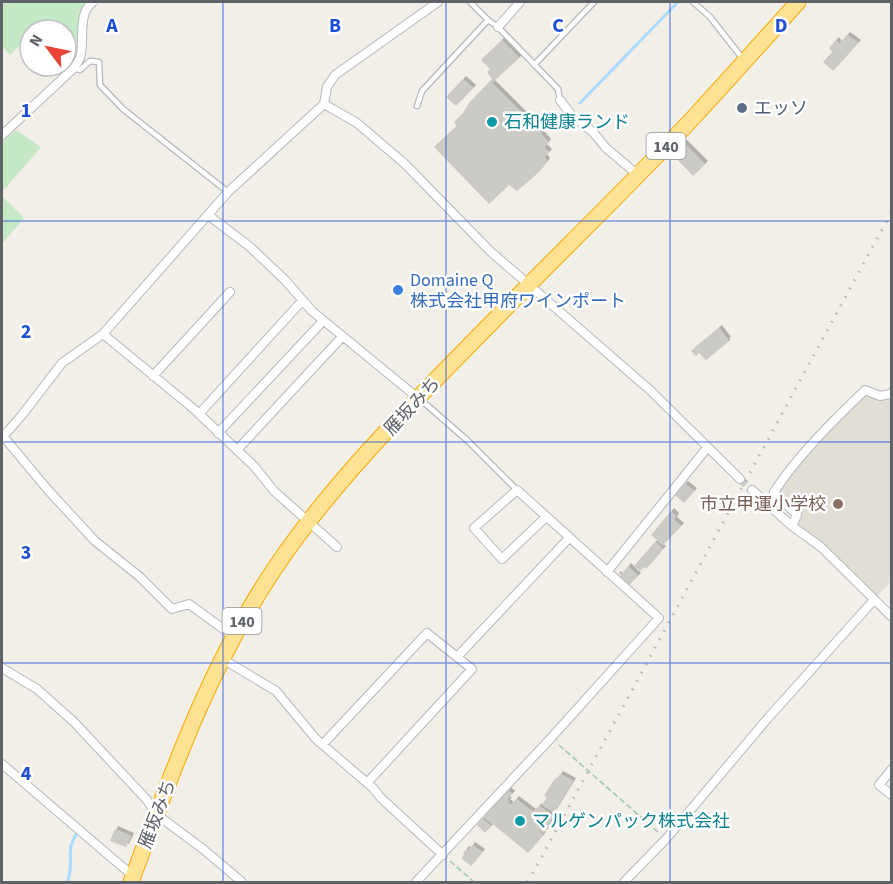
<svg xmlns="http://www.w3.org/2000/svg" width="893" height="884" font-family="'Source Sans 3','Noto Sans JP',sans-serif">
<style>
.education{fill:#e1ded6}
.green{fill:#c5e8c5}
.lines{fill:none;stroke-linecap:round;stroke-linejoin:round}
.stream{stroke:#aadaff;stroke-width:3}
.building{fill:#cccac5;filter:url(#shadow)}
.street-tunnel{stroke:#ccccc8;stroke-width:8;stroke-dasharray:8 4;stroke-linecap:butt}
.lane-casing{stroke:#b5b8bc;stroke-width:7}
.street-casing{stroke:#b5b8bc;stroke-width:10}
.highway-casing{stroke:#f9ab00;stroke-width:17}
.path{stroke:#9cc7a9;stroke-width:1.5;stroke-dasharray:6 3;stroke-linecap:butt}
.lane{stroke:#fff;stroke-width:4.5}
.street{stroke:#fff;stroke-width:8}
.highway{stroke:#fde293;stroke-width:15}
.rail{stroke:#b6b7b8;stroke-width:3;stroke-dasharray:1.5 8;stroke-linecap:butt}
.grid{fill:none;stroke:#1d4ed8;stroke-width:1.5;stroke-opacity:0.55}
.service-dot{fill:#5c6f8a;stroke:#fff;stroke-width:2}
.culture-dot{fill:#0f9aa8;stroke:#fff;stroke-width:2}
.shop-dot{fill:#3f7fe0;stroke:#fff;stroke-width:2}
.education-dot{fill:#8d6e63;stroke:#fff;stroke-width:2}
.labels{text-anchor:middle;stroke-width:5;stroke-linejoin:round;paint-order:stroke}
.shield{fill:#fff;stroke:#8f9295;stroke-width:1.5}
.shield-label{font-size:16px;font-weight:bold;fill:#5f6368}
.service-label{font-size:18px;fill:#4e5e75;stroke:#fff;text-anchor:start}
.culture-label{font-size:18px;fill:#0d838f;stroke:#fff;text-anchor:start}
.shop-label{font-size:18px;fill:#366cbe;stroke:#fff;text-anchor:start}
.street-label{font-size:18px;fill:#5f6368;stroke:#fff}
.education-label{font-size:18px;fill:#785e54;stroke:#fff;text-anchor:end}
.grid-label{font-size:20px;text-anchor:middle;font-weight:bold;fill:#1d4ed8;stroke:#fff;stroke-width:5;stroke-linejoin:round;paint-order:stroke}
</style>
<defs>
<filter id="shadow"><feDropShadow dx="3" dy="-3" stdDeviation="0" flood-color="#0004"/></filter>
</defs>
<rect width="100%" height="100%" fill="#f1efe8"/>
<path class="education" d="M865,390l15,6 11,-4v189l-18,20 -81,-75 5,-11 -23,-23z"/>
<path class="green" d="M2,2h83l1,1 -6,11 -6,43 -10,13 -4,-4h6v-36h-36v5l-20,20 -8,-9z
M16,130l25,17 -39,45v-50z
M2,196l22,22 -22,26z"/>
<g class="lines">
<path class="stream" d="M580,103l98,-101
M67,882c9,-19 -4,-31 11,-50"/>
</g>
<path class="building" d="M847,35l11,8 -25,28 -10,-9 9,-10 -3,-4 7,-8 3,4z
M502,40l17,18 -27,25 41,41 9,-7 3,4 -8,8 11,13 -4,5 5,5 -5,5 3,4 -9,12 -21,18 -8,-6 -20,19 -55,-57 23,-21 -3,-4 10,-10 5,-9 23,-24 -5,-7 3,-3 -9,-9z
M463,79l10,9 -17,18 -10,-9z
M684,143l21,21 -12,12 -21,-22z
M719,328l9,12 -2,1 1,2 -21,17 -7,-7 -3,3 -5,-5z
M685,484l9,7 -10,12 -9,-8z
M671,511l5,5 -2,4 7,6 -18,19 -12,-10z
M655,542l8,7 -17,20 -2,-2 -4,4 -6,-5z
M628,566l10,10 -10,10 -12,-10 2,-2 2,2z
M560,774l13,7 -19,31 -12,-7 5,-8 -3,-1 9,-15 2,1z
M508,790l4,4 -5,5 2,2 -2,1 4,3 5,-6 17,13 6,-6 14,10 -9,17 -11,-8 10,10 -15,18 -44,-36z
M482,819l9,7 -6,7 -8,-8z
M115,829l16,7 -5,11 -16,-6z
M472,845l10,7 -11,14 -9,-7 2,-5 -1,-1 3,-4 2,2z"/>
<g class="lines">
<path class="street-tunnel" d="M740,479l12,11"/>
<defs>
<path id="lane" d="M470,2l18,18
M693,2l17,15 33,42
M534,65l60,-63
M74,68l6,2 10,-9 9,1 1,23 23,24 105,83
M417,106l5,-15 66,-71 10,7 60,62 2,11
M421,400l46,40 50,50"/>
<path id="street" d="M498,27l22,-25
M560,100l13,17 20,15 13,16 32,27
M324,104l33,19 48,41 85,87 161,140 89,88
M2,135l72,-67c3,-4 6,-9 7,-14 3,-16 -3,-42 12,-52
M208,215l41,31 36,34 27,31 106,87
M103,334l92,76 59,56 20,25 63,56
M153,376l77,-84
M199,414l103,-113
M218,433l105,-112
M3,436l45,54 47,51 45,36 32,32 17,-5 44,32
M2,438l20,-23 40,-52 41,-29 125,-142 96,-88 3,-17 8,-12 103,-73
M237,450l105,-113
M752,490l40,36 29,21 71,70
M792,526l5,-11 -23,-23c25,-38 58,-70 91,-102l15,6 10,-2 2,-2
M607,572l100,-124
M457,657l112,-119
M221,658l55,33 40,48 57,49 8,10 62,57
M2,668l35,21 37,33 73,78 9,14 47,35 39,33
M323,744l104,-111 45,36 -105,114
M2,764l131,112
M892,769l-13,16 13,10
M416,882l135,-144 108,-120 -142,-128 -43,38 28,31 44,-42
M624,882l42,-43 102,-121 105,-117"/>
<path id="highway" d="M131,882c40,-107 78,-215 142,-311 63,-95 150,-178 230,-260 63,-64 128,-127 190,-193 35,-38 70,-77 105,-116"/>
</defs>
<use href="#lane" class="lane-casing"/>
<use href="#street" class="street-casing"/>
<use href="#highway" class="highway-casing"/>
<path class="path" d="M559,745l100,88
M450,861l24,21"/>
<use href="#lane" class="lane"/>
<use href="#street" class="street"/>
<use href="#highway" class="highway"/>
<path class="rail" d="M528,882l364,-671"/>
</g>
<path class="grid" d="M223,2v880M446,2v880M670,2v880M2,221h890M2,442h890M2,663h890"/>
<circle class="service-dot" cx="742" cy="108" r="6"/>
<g class="culture-dot">
<circle cx="492" cy="122" r="6"/>
<circle cx="520" cy="821" r="6"/>
</g>
<circle class="shop-dot" cx="398" cy="290" r="6"/>
<circle class="education-dot" cx="838" cy="504" r="6"/>
<g class="labels">
<g class="shield">
<rect x="646.5" y="133" width="39" height="26" rx="4.5"/>
<rect x="222.5" y="608" width="39" height="26" rx="4.5"/>
</g>
<g class="shield-label">
<text x="666" y="152">140</text>
<text x="242" y="627">140</text>
</g>
<g class="service-label">
<text x="754" y="114">エッソ</text>
</g>
<g class="culture-label">
<text x="504" y="128">石和健康ランド</text>
<text x="532" y="827">マルゲンパック株式会社</text>
</g>
<g class="shop-label">
<text x="410" y="286">Domaine Q<tspan x="410" dy="21">株式会社甲府ワインポート</tspan></text>
</g>
<g class="street-label">
<text transform="translate(412 406) rotate(-47)" y="6">雁坂みち</text>
<text transform="translate(157 814) rotate(-69)" y="6">雁坂みち</text>
</g>
<g class="education-label">
<text x="826" y="510">市立甲運小学校</text>
</g>
</g>
<g class="grid-label">
<text x="112" y="32">A</text>
<text x="335" y="32">B</text>
<text x="558" y="32">C</text>
<text x="781" y="32">D</text>
<text x="26" y="117">1</text>
<text x="26" y="338">2</text>
<text x="26" y="559">3</text>
<text x="26" y="780">4</text>
</g>
<rect width="893" height="884" fill="none" stroke="#5f6368" stroke-width="6"/>
<g transform="translate(48 48) rotate(302)"><circle r="28" fill="#ffffff" stroke="#bfc1c3" stroke-width="1.5"/>
<path d="M0-4.5L10 22L0 15L-10 22Z" fill="#ea4335"/>
<text y="-9" font-size="16" font-weight="bold" text-anchor="middle" fill="#5f6368">N</text>
</g>
</svg>
